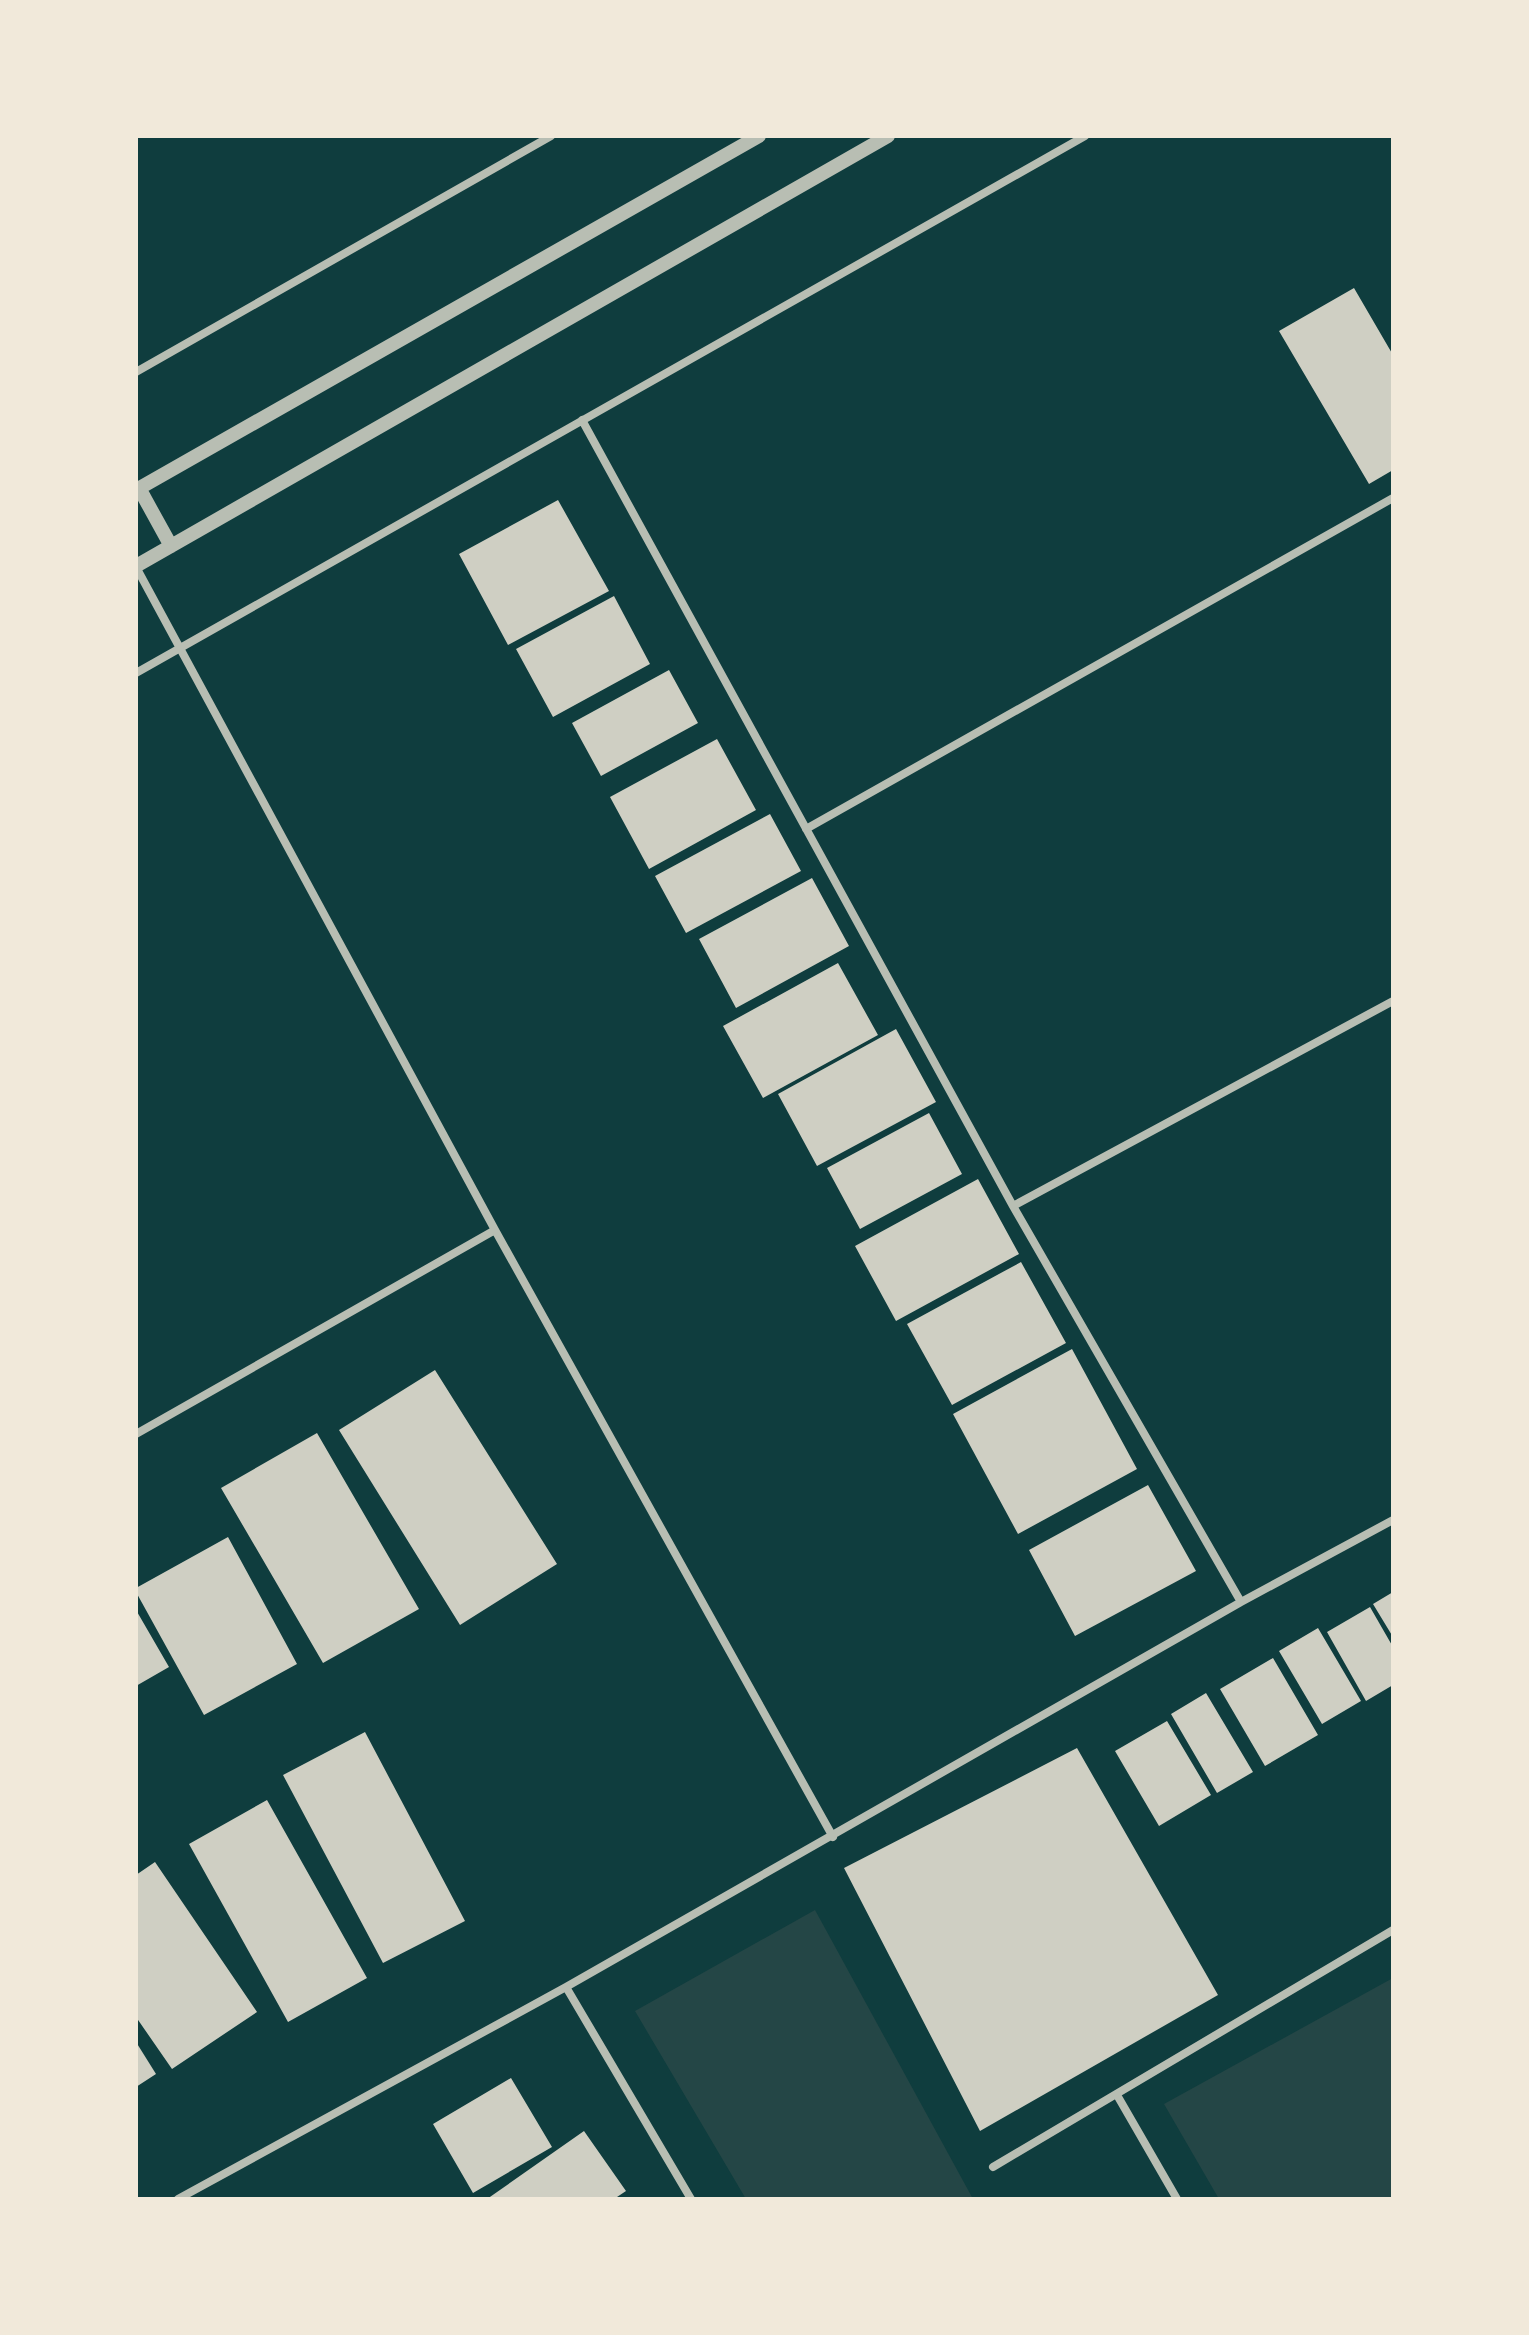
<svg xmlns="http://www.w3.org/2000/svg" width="1529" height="2335" font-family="'Roboto Condensed',sans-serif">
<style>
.green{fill:#244646}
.building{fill:#cfcfc3}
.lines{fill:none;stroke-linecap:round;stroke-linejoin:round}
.minor{stroke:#b8beb3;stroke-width:8}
.tertiary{stroke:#b8beb3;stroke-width:14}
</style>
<rect width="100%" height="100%" fill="#0f3d3e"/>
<path class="green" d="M815,1910l158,289h-227l-111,-188z
M1393,1978v221h-174l-55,-95z"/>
<path class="building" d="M1354,288l39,67v115l-24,14 -90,-153z
M558,500l51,91 -101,54 -49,-91z
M614,596l36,68 -97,53 -37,-68z
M669,670l29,53 -97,53 -29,-53z
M717,739l39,71 -107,59 -39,-72z
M770,814l31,57 -115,62 -31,-57z
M812,878l37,68 -113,62 -37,-69z
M838,963l40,72 -115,63 -40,-72z
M896,1029l40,73 -119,64 -39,-72z
M929,1113l33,61 -102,55 -33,-61z
M978,1179l41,75 -123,67 -41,-75z
M1021,1262l45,81 -114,62 -45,-81z
M1072,1349l65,120 -119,65 -65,-120z
M435,1370l122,194 -97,61 -121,-195z
M317,1433l102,176 -96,54 -102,-175z
M1148,1485l48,86 -121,65 -46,-86z
M228,1537l69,127 -93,51 -68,-123v-4z
M1393,1592v45l-20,-33z
M1370,1607l23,40v38l-27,16 -39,-69z
M136,1610l33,57 -33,19z
M1318,1628l43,73 -39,23 -43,-73z
M1273,1658l45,77 -53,31 -45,-77z
M1206,1693l47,79 -36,21 -46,-79z
M1167,1721l44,74 -52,31 -44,-75z
M365,1732l100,189 -82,42 -100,-188z
M1077,1748l141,247 -238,136 -136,-263z
M267,1800l100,178 -79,44 -99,-178z
M155,1862l102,150 -85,57 -36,-52v-142z
M136,2042l20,32 -20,13z
M511,2078l41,69 -79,46 -40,-69z
M584,2131l42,60 -12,8h-127z"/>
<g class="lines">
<path class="minor" d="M136,372l415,-236
M582,420l431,786 228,396
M136,567l359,663 338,607
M136,673l949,-537
M806,829l587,-331
M1013,1206l380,-205
M136,1434l359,-204
M566,1987l125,212
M1117,2095l60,104
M993,2167l400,-237
M178,2199l388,-212 675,-385 152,-82"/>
<path class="tertiary" d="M139,488l32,58
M136,490l623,-354
M136,566l752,-430"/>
</g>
<rect width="1529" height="2335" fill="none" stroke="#f1e9da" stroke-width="276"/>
</svg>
